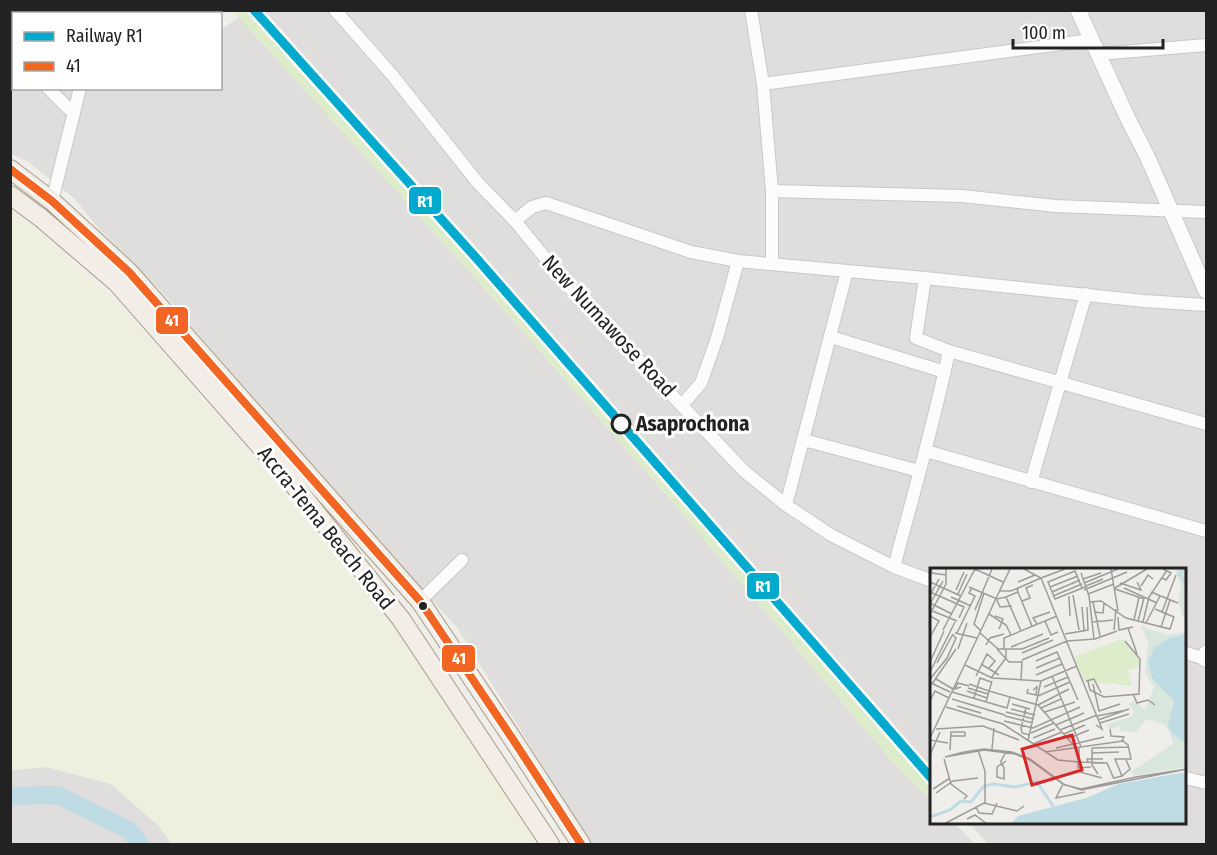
<svg xmlns="http://www.w3.org/2000/svg" width="1217" height="855" font-family="'Fira Sans Condensed',sans-serif">
<style>
.residential{fill:#dfdedc}
.farmland{fill:#efefdf}
.grass{fill:#ddeccb}
.lines{fill:none;stroke-linecap:round;stroke-linejoin:round}
.river{stroke:#bfdbe3;stroke-width:18}
.minor-casing{stroke:#c9c8c7;stroke-width:14}
.tertiary-casing{stroke:#c9c8c7;stroke-width:17}
.primary-casing{stroke:#a79c86;stroke-width:20}
.minor{stroke:#fdfcfc;stroke-width:12}
.tertiary{stroke:#fdfcfc;stroke-width:15}
.primary{stroke:#f3ede7;stroke-width:18}
.bus-1-casing{stroke:#fff;stroke-width:12}
.bus-1{stroke:#f26522;stroke-width:8}
.rail-1-casing{stroke:#fff;stroke-width:14}
.rail-1{stroke:#00a9ce;stroke-width:9}
.stop-dot{fill:#fff;stroke:#222;stroke-width:3}
.bus-dot{fill:#222;stroke:#fff;stroke-width:2}
.labels{text-anchor:middle;stroke-width:6;stroke-linejoin:round;paint-order:stroke}
.street-label{font-size:21px;fill:#222;stroke:#fff}
.stop-label{font-size:21px;font-weight:bold;fill:#222;stroke:#fff;text-anchor:start}
.inset-river{fill:none;stroke:#bfdbe3;stroke-width:3}
.inset-road{fill:none;stroke:#9e9c9b;stroke-width:1.5}
.view{fill:#d62828;fill-opacity:0.15;stroke:#d62828;stroke-width:3}
.inset-edge{fill:none;stroke:#222;stroke-width:3}
.line-badge{stroke:#fff;stroke-width:2}
.badge-label{font-size:16px;text-anchor:middle;font-weight:bold;fill:#fff}
</style>
<rect width="100%" height="100%" fill="#f0eeeb"/>
<path class="residential" d="M184,10l3,3 -173,1v74h206l1,-58 18,-13 271,300 158,180 224,264 40,40v23h23l20,20h-384l-135,-218 -75,-80 -219,-254 -63,-63 -24,-30 -47,-37 -17,-8v-143z
M252,11h954v833h-218l-18,-20h216v-254h-254v209l-181,-211 -109,-120 -196,-225 -117,-126z
M47,767l64,17 49,43 11,17h-160v-74z"/>
<path class="farmland" d="M10,209l42,33 82,77 183,214 105,127 30,58 23,25 65,101h-369l-11,-17 -49,-43 -64,-17 -36,3z"/>
<path class="grass" d="M233,11h19l77,86 117,126 196,225 109,120 181,211v22l-40,-40 -224,-264 -158,-180z"/>
<g class="lines">
<path class="river" d="M10,796l47,-1 72,35 11,14"/>
<defs>
<path id="minor" d="M335,10l58,66 85,107 37,38 54,66 175,184 42,34 45,30 63,32 38,14
M751,10l12,74 9,107v73
M98,14l1,-4
M10,54l4,3
M1098,54l108,-9
M763,84l328,-44
M48,88l26,26
M772,191l190,5 94,10 150,6
M52,201l28,-113
M515,221l17,-14 14,-4 145,49 47,9 187,17 219,23 62,4
M925,278l-9,60 33,13 257,73
M831,337l114,35
M682,405l19,-22 16,-45 21,-77
M804,440l115,31
M926,451l280,80
M1031,482l55,-188
M786,505l61,-234
M894,567c19,-72 40,-143 55,-216
M420,601l42,-41
M1186,653l19,6
M1186,778l20,5"/>
<path id="tertiary" d="M1078,10l50,109 19,37 59,135
M1206,653l-1,6h1"/>
<path id="primary" d="M10,169l42,32 77,71 291,329 94,140 67,103
M10,195l31,23 76,65 172,196 112,140 149,225"/>
</defs>
<use href="#minor" class="minor-casing"/>
<use href="#tertiary" class="tertiary-casing"/>
<use href="#primary" class="primary-casing"/>
<use href="#minor" class="minor"/>
<use href="#tertiary" class="tertiary"/>
<use href="#primary" class="primary"/>
<defs>
<path id="bus-1" d="M10,169l42,32 77,71 291,329 94,140 67,103"/>
</defs>
<use href="#bus-1" class="bus-1-casing"/>
<use href="#bus-1" class="bus-1"/>
<defs>
<path id="rail-1" d="M254,10l224,250 454,519"/>
</defs>
<use href="#rail-1" class="rail-1-casing"/>
<use href="#rail-1" class="rail-1"/>
</g>
<circle class="stop-dot" cx="621" cy="424" r="9"/>
<circle class="bus-dot" cx="423" cy="606" r="5"/>
<g class="labels">
<g class="street-label">
<text transform="translate(609 326) rotate(47)" y="7">New Numawose Road</text>
<text transform="translate(326 528) rotate(51)" y="7">Accra-Tema Beach Road</text>
</g>
<g class="stop-label">
<text x="636" y="431">Asaprochona</text>
</g>
</g>
<g transform="translate(930 568)">
<rect width="256" height="256" fill="#f0eeeb"/>
<path d="M192,71l14,14 4,13 -12,5 4,15 -48,-5 -10,-24z" fill="#ddeccb"/>
<path d="M245,1h11v65l-4,1 -29,45 21,21 -3,8 15,32v26l-53,9 -1,-5 41,-27 -3,-11 -5,-8 -11,-4 -8,-1 -10,12 -16,-1v-4l-11,2 -1,-5 24,-8 2,-5 -6,-8 6,-2 11,9 9,-23 -9,-14 3,-31 -7,-16 26,9 17,-3 2,-7 -8,-22 3,-18z" fill="#d9e6de"/>
<path d="M256,66l1,107 -3,1 -12,-9 -4,-9 6,-23 -21,-21 -5,-17 6,-15 16,-10zM256,204v52h-175l7,-8 68,-18 33,-14z" fill="#bfdbe3"/>
<path class="inset-river" d="M254,1l-5,5 8,11M0,249l20,-7 11,-9 10,1 13,-16 9,-2 22,3 22,-5 16,24"/>
<path class="inset-road" d="M1,1l1,4 14,2M94,1l17,9 61,151 -6,-4M181,1l7,42M151,5l8,23 5,43M111,10l24,-9M232,10l4,2 5,-7 -8,-4M153,11l18,-6M0,14l31,14M88,14l17,-7M154,15l34,-14M190,15l21,7 -4,-8M156,18l17,-7M211,18l7,-11 5,4M39,19l28,12 9,-2M120,19l28,-11M87,20l1,4 -12,5 15,34M152,20l-7,-17 -27,11 7,17 30,-12M185,20l32,-19M194,20l33,15M185,21l29,10M26,22l8,-18M154,22l43,-18M70,23h11l30,-13M0,24l34,15 -5,11M88,24l14,34M122,24l28,-12M221,24l27,11M28,26l9,-20M158,26l26,-10M0,27l9,-16M143,27l6,35M123,28l29,-12M139,28l1,20M21,29l20,9M67,32l3,7 12,-1M92,33l8,-3 -4,-10 7,-3M159,34l12,-1 25,17 44,11 4,-12 -19,-8M163,34l7,34M0,35l22,11M0,36l13,-23M152,39l2,23M0,42l27,11M45,42l17,-41M164,44l9,1 1,-10M232,44l14,-37M0,46l16,-30v-15M59,46l17,11 5,10M0,48l9,5 -9,16M65,48l8,3 -4,10M188,49l1,13 14,-3M204,52l5,-23M115,53l6,14 7,-3M208,53l6,-23M163,54l20,-2M213,54l6,-25 18,-27M216,55l14,-27M107,56l-4,-6 17,-6M231,59l9,-27M198,60l9,26M13,62l32,-61 28,13M184,62l2,-21M51,63l-7,-7 10,-31M49,64l19,17h24l27,-11M25,65l22,5M27,65l18,-37 -6,-3 3,-5M135,66l23,-4 -1,-23M56,77l4,-7 14,-4M81,79l32,-13M28,81l9,-26M67,81l12,13h13M74,81v-11l53,-22M92,85l31,-13M92,92l45,-19 28,-2 22,-8M106,93l21,-9 21,48M0,94l14,-31M7,95l16,-29M51,96l18,11M35,97l27,13 49,3 36,-15M106,100l24,-10M0,104l25,-50M106,107l26,-11M46,108l11,-22 8,7 -6,7M122,108l29,71M61,110l15,-20v-9M0,111l17,-21 9,-20 -3,-3M6,111l17,10M91,112l1,-19M156,113l8,-2 7,14M158,113l2,9 14,7 35,-3 1,-35 -15,-18M1,115l19,9M2,116l24,-35M39,116l20,7M163,116l6,27 21,-7M31,119l-6,2 3,-6 11,3M114,119l24,-10M38,120l20,6M98,121l-1,4 9,2 1,-8 -4,3M37,123l20,7M59,123l49,14 38,43M22,124l55,16 3,-11M203,126l4,9 11,-3 7,5M108,128l32,-14M44,130l6,-20 11,4M22,131l53,16M0,133l5,-10 14,7M56,134l6,-21M82,136l18,5M108,137l31,-16M27,138l24,7M16,139l57,17 55,36 21,2M96,140l-5,20 1,5 8,2M111,140l20,-9M81,141l24,6M76,144l28,7M115,144l30,-10M75,148l28,7M167,148l30,-6M168,152l31,-11M74,153l29,7 47,-21M170,155l29,-9M126,157l28,-12M6,161l47,-3 36,14M180,161l1,7 13,1 -2,4M130,162l37,-15M101,165l23,-10M134,166l21,-9M20,168h15v-4M0,170l80,-169M103,170l22,-9M137,171l22,-9M0,172l18,3M98,173l13,-60M103,176l29,-12M149,179v15l28,1 7,16M126,180l48,-11M162,180l37,-1M162,180v17l6,9M62,181l2,-21M20,182l1,-18h14M48,182l7,21v32M76,184l-5,9v2l1,1 2,4v11l-7,-2v-9l1,-2 4,-2 4,-3M115,184l78,-11 5,4 3,14h-16l7,17 -8,2M162,185l27,-1M0,187l10,-23M14,191l7,25 16,12 -3,3M148,194v6l13,-1M158,194l-1,-3h16M257,201l-51,8 -55,12 -16,-4 -35,-26 -18,-7 -28,-3 -20,3 -19,5 39,-7 31,4 15,6 33,24 18,6 106,-21M150,204l22,6M192,208l8,-7 -4,-9M133,216l-7,14 29,-6M3,221l17,-11M6,225l17,-12 25,-3M46,239l3,6 13,1 5,-11M37,251l8,-4 12,9M14,256l40,-21 33,8 7,-5"/>
<path class="view" d="M142,167l10,35 -50,15 -10,-36z"/>
<rect width="256" height="256" class="inset-edge"/>
</g>
<g class="line-badge">
<rect x="408" y="186" width="34" height="29" rx="6" fill="#00a9ce"/>
<rect x="155" y="306" width="34" height="29" rx="6" fill="#f26522"/>
<rect x="746" y="572" width="34" height="28" rx="6" fill="#00a9ce"/>
<rect x="441" y="644" width="35" height="29" rx="6" fill="#f26522"/>
</g>
<g class="badge-label">
<text x="425" y="207">R1</text>
<text x="172" y="326">41</text>
<text x="763" y="592">R1</text>
<text x="459" y="664">41</text>
</g>
<rect width="1217" height="855" fill="none" stroke="#222222" stroke-width="24"/>
<rect x="12" y="12" width="210" height="78" fill="#ffffff" stroke="#a7a7a7" stroke-width="1.5"/>
<rect x="24" y="32" width="30" height="9" fill="#00a9ce" stroke="#a7a7a7" stroke-width="1.5"/>
<text x="66" y="42" font-size="18" fill="#222222">Railway R1</text>
<rect x="24" y="62" width="30" height="9" fill="#f26522" stroke="#a7a7a7" stroke-width="1.5"/>
<text x="66" y="72" font-size="18" fill="#222222">41</text>
<path d="M1013 39v9h150v-9" fill="none" stroke="#222222" stroke-width="3"/>
<text x="1022" y="39" font-size="18" fill="#222222" stroke="#ffffff" stroke-width="4.5" paint-order="stroke">100 m</text>
</svg>
